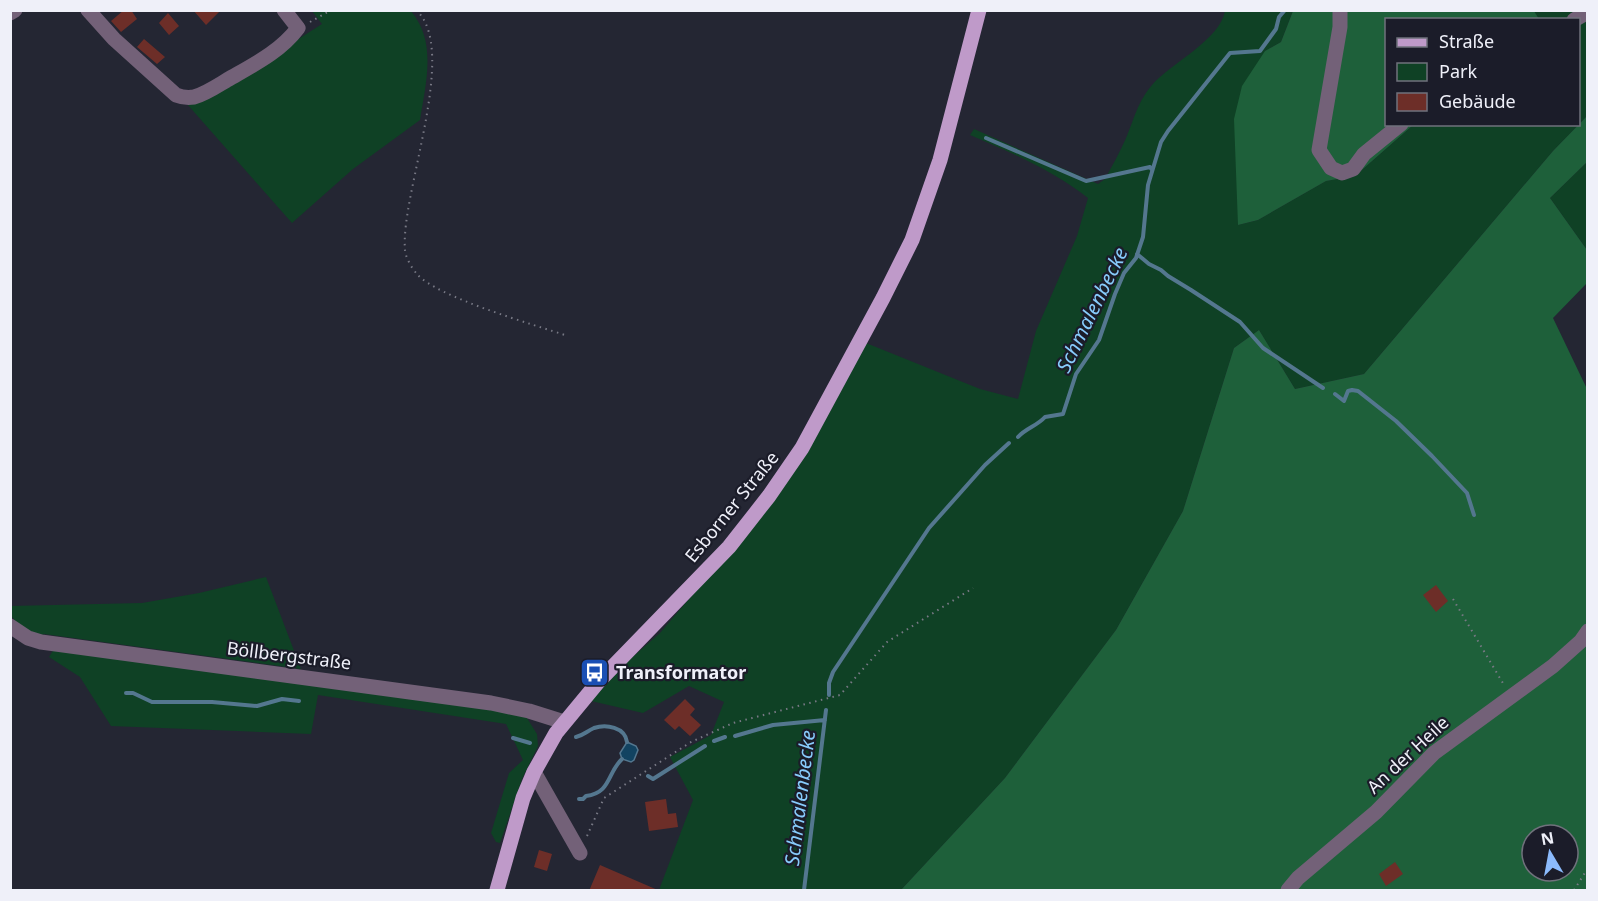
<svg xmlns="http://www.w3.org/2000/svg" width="1598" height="901" font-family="'Noto Sans',sans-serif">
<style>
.green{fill:#0f4125}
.forest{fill:#1e603a;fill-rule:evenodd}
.water{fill:#124361;stroke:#54778f;stroke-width:1.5}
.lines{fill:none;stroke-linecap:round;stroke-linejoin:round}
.stream{stroke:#54778f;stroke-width:4}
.building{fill:#6d2e28}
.path{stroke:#787985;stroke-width:2;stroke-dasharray:1.5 4.5;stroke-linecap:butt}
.minor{stroke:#736178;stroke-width:15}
.major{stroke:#bf9ac9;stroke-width:15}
.labels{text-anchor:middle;stroke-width:4.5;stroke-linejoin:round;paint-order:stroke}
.street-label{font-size:18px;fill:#eff0f9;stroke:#1b1c29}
.poi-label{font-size:18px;font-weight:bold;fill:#eff0f9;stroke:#1b1c29;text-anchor:start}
.water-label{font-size:20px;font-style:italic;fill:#87cbfb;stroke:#1b1c29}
</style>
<rect width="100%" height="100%" fill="#242633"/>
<path class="green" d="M312,11h99c26,31 15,71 9,109l-67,49 -61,54 -105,-119 22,-8 113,-72z
M1225,11h68l-12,31 -16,9 -27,174 20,-5 68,-39 29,-5 58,-51 165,-1 1,-103 8,-5v100l-34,35 -189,223 -69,15 -36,-59 -25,18 -51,163 -67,119 -111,148 -104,112h-242l34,-90 -23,-43 41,-22 13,-33 -35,-16 -46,27 -52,-12 36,-39 33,-29 52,-61 154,-229 114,46 38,10 18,-68 41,-95 11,-38c-36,-28 -76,-45 -118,-63l4,-6 124,55 7,-5c7,-13 15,-27 21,-41 9,-21 11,-35 26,-53 19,-22 68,-45 73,-74z
M1534,11h53l-16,9 -32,-1z
M1587,162v88l-37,-52z
M266,577l35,92 -257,-35 -5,3 -17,-9 -11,-12 -1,-10 132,-3 57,-10z
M54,649l452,63 21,6 10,16 1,12 -16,33 -22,64 -4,-1 -5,-9 18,-60 14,-13 -17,-36 -188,-29 -7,39 -200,-8 -31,-49 -31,-20z"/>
<path class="forest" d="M1293,11h241l5,8 -153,1v104l27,1 -58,51 -29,5 -68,39 -20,5 -4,-106 8,-33 23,-35 16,-9z
M1587,116v46l-37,36 37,52v33l-34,35 34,71v501h-686l104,-112 111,-148 67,-119 51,-163 25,-18 36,59 69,-15 189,-223zM1532,835h36v36h-36z"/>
<path class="water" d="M627,742l9,4 2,4 -4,10 -3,2 -9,-3 -2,-6z"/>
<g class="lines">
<path class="stream" d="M986,138l100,43 64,-14 2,3
M1137,254l12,10 12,6 7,6 23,14 49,32 23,26 60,40
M1335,394l9,7 4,-10 4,-1 6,1 38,30 36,35 35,37 7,22
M1018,437c8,-9 19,-11 27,-20l18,-3 13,-40 23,-34 16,-46 9,-21 12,-15 7,-21 5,-52 13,-43 7,-11 62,-78 30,-2 16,-22 3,-12 6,-7
M126,693h7l19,9h60l45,4 25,-7 17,2
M829,695v-12l4,-11 96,-144 56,-63 24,-22
M735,736l38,-11 52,-5
M576,737c8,-2 11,-6 18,-9 12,-4 31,-1 33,14
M513,738l17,5
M714,741l11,-4
M648,776l5,3 52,-33
M579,799h4l3,-3c25,-3 21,-23 36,-37
M804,890l22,-180"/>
</g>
<path class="building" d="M124,10h7l6,9 -16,13 -10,-11z
M193,10h28l-15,15z
M168,13l11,13 -10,9 -10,-12z
M144,39l21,18 -8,7 -20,-17z
M1436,585l12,16 -12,11 -13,-17z
M685,699l10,10 -5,6 11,10 -11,11 -11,-10 -4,4 -11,-10z
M666,799l2,15 8,-1 2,14 -29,4 -4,-29z
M539,850l13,4 -5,17 -13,-4z
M1395,862l8,12 -17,12 -7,-12z
M600,865l60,26h-71z"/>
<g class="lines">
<path class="path" d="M416,10c44,39 -16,185 -11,240 0,6 7,19 12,24 19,23 118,51 151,62
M310,22l21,-12
M1453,599l51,86
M587,836l17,-38 87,-56 42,-19 107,-28 47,-53 86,-54
M1574,890l14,-22"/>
<path class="minor" d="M88,10l26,29 62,56c5,2 11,3 18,2 11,-3 23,-11 33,-17 26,-15 53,-28 71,-52l-14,-18
M1340,10v17l-21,123 12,18 11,5 11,-4 11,-15 37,-30
M10,13l5,-3
M1574,20l14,-8
M10,626l18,12 13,4 450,61 38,8 35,11
M534,772l46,81
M1288,890l10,-12 78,-66 58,-59 119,-87 28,-25 7,-10"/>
<path class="major" d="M497,890l26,-92 11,-26 22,-39 43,-52 130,-134 40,-51 33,-48 81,-150 29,-58 28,-80 39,-150"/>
</g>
<defs>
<symbol id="bus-square" viewBox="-11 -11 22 22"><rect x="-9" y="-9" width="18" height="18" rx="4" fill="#1a4fb4" stroke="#1b1c29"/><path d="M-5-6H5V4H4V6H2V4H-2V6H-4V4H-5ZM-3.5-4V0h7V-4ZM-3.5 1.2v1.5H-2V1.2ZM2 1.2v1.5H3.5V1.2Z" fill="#fff"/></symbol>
</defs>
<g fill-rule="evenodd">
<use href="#bus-square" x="578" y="656" width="33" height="33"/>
</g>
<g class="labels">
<g class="street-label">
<text transform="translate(732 507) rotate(-51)" y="6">Esborner Straße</text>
<text transform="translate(289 656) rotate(7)" y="6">Böllbergstraße</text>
<text transform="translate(1408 755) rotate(-43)" y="6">An der Heile</text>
</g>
<g class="poi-label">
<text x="616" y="679">Transformator</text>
</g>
<g class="water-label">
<text transform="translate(1092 310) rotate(-64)" y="7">Schmalenbecke</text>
<text transform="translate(800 798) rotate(-83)" y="7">Schmalenbecke</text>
</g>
</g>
<rect width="1598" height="901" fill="none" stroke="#eff0f9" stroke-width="24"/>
<rect x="1385" y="18" width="195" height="108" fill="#1b1c29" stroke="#70717c" stroke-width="1.5"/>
<rect x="1397" y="38" width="30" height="9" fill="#bf9ac9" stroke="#70717c" stroke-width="1.5"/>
<text x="1439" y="48" font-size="18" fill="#eff0f9">Straße</text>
<rect x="1397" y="63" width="30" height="18" fill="#0f4125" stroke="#70717c" stroke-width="1.5"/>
<text x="1439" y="78" font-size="18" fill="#eff0f9">Park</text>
<rect x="1397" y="93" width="30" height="18" fill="#6d2e28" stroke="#70717c" stroke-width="1.5"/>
<text x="1439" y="108" font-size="18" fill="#eff0f9">Gebäude</text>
<g transform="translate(1550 853) rotate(350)"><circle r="28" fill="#1b1c29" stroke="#70717c" stroke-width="1.5"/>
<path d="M0-4.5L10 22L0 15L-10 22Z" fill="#8bbafc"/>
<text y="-9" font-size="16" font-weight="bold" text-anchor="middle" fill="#eff0f9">N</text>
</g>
</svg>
